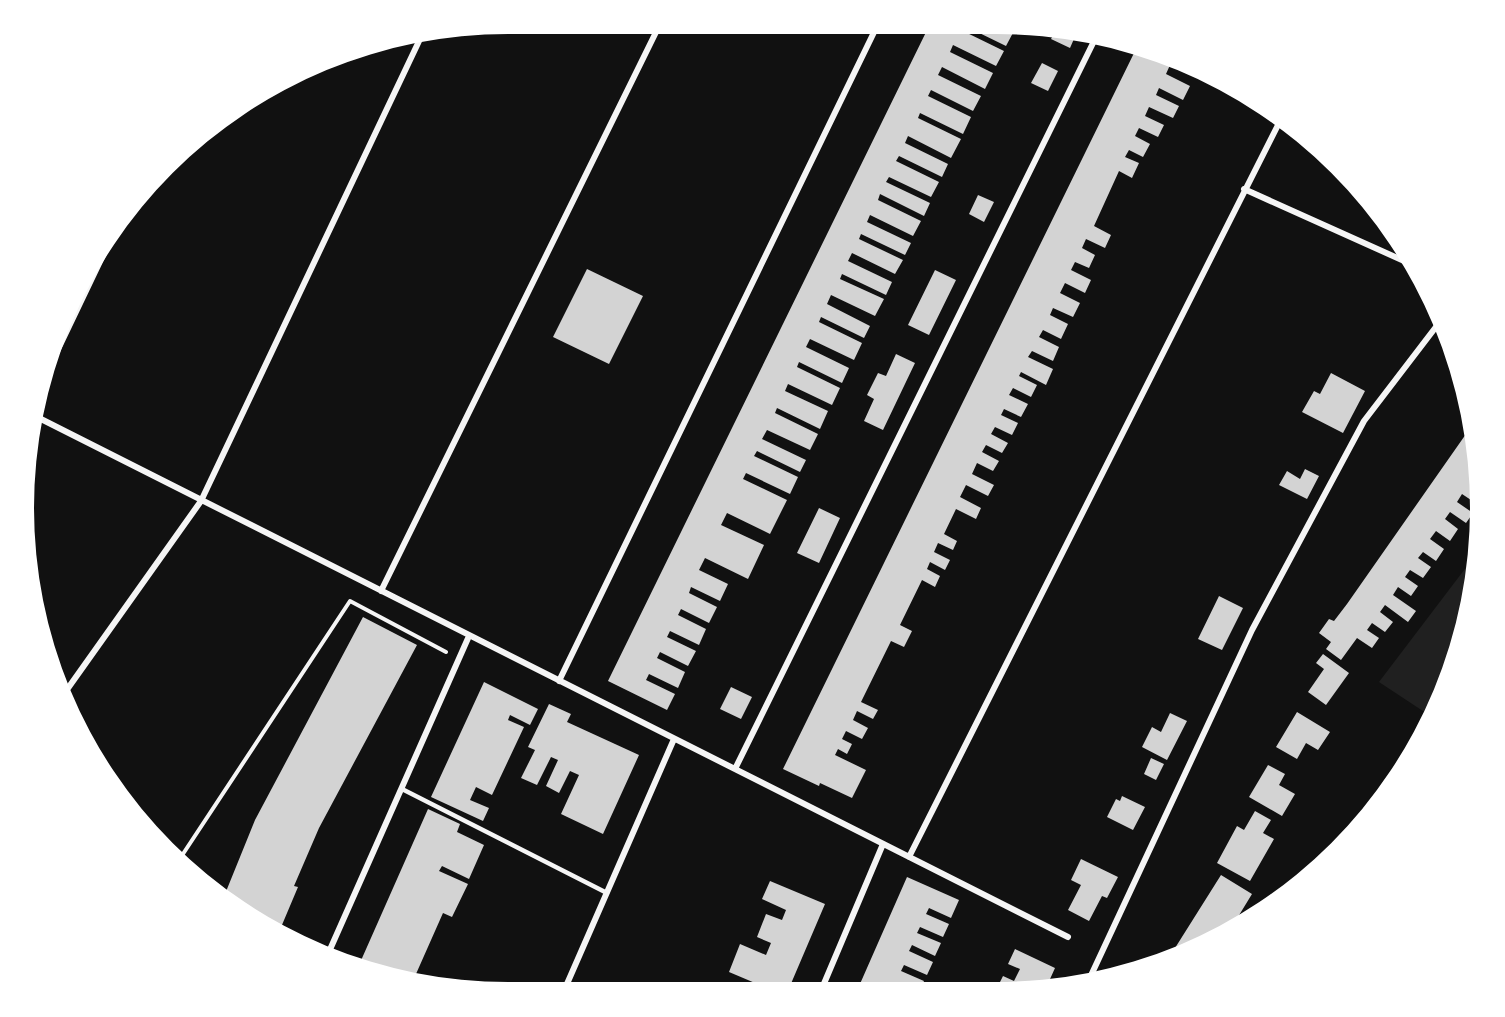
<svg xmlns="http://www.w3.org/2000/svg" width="1505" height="1017" font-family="Roboto,sans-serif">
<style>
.green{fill:#202020}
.building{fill:#d3d3d3}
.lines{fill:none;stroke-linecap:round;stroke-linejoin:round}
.path{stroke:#f5f5f5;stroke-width:4}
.service{stroke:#f5f5f5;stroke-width:4.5}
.minor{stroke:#f5f5f5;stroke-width:6}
</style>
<rect width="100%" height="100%" fill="#111"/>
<path class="green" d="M1477,553c-6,56 -18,114 -45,164l-53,-35z"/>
<path class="building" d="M761,24h14l-2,6z
M930,24h66l19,5 -9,17 -43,-21 -2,5 43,21 -8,15 -43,-21 -3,7 43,21 -8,16 -43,-22 -4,8 43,21 -8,15 -42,-21 -3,6 43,21 -8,17 -43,-21 -2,5 43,21 -10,19 -43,-22 -3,7 43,21 -6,13 -43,-21 -3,5 43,21 -8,15 -42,-20 -3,5 44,21 -6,13 -44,-22 -2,6 43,21 -8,15 -43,-21 -3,7 44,21 -6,12 -44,-21 -2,5 44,21 -8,14 -43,-21 -4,8 44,21 -6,13 -44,-21 -2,5 44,20 -9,17 -44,-21 -4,9 43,22 -6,12 -43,-21 -2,5 43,21 -8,17 -44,-21 -4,8 43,21 -7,15 -43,-21 -2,5 43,21 -8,17 -44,-21 -3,7 43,20 -8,18 -43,-21 -2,5 43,21 -8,16 -43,-20 -5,9 44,21 -6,12 -43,-21 -3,5 44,21 -8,17 -44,-21 -3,6 44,21 -17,34 -43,-21 -6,12 43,20 -16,34 -43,-21 -6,12 29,14 -8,17 -29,-14 -2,6 28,14 -8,16 -28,-14 -3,6 28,14 -7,16 -29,-14 -3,6 29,14 -8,15 -28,-14 -3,6 28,14 -7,16 -29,-14 -3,6 29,14 -8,16 -59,-29z
M1056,30l21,2 -7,16 -19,-9z
M1136,49l34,16 -4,9 24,12 -7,14 -24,-12 -3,7 23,11 -6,12 -24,-11 -4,9 19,9 -6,12 -19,-9 -4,8 15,8 -7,13 -14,-7 -4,7 14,6 -7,15 -13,-7 -25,55 17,9 -6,13 -19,-9 -4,9 13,7 -6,13 -14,-6 -4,8 20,10 -6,13 -20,-10 -5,10 20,10 -7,14 -20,-9 -3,7 18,9 -7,15 -18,-9 -4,7 20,10 -6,14 -21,-10 -4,6 25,12 -7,16 -25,-13 -2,4 18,9 -6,12 -18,-9 -4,7 19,9 -7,13 -17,-8 -3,6 17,8 -6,12 -17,-8 -4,7 17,9 -6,10 -16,-8 -4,7 17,9 -6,10 -16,-8 -5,11 22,11 -6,11 -22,-11 -6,12 21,11 -5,11 -20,-10 -12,25 13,7 -4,9 -15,-7 -4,9 16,8 -5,10 -15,-8 -3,7 13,7 -5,11 -13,-7 -22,45 12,6 -8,16 -13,-6 -30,61 17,8 -5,9 -16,-8 -4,9 15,8 -6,11 -16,-8 -4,8 10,5 -5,10 -9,-5 -3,6 31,15 -14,28 -32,-15 -1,3 -36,-17z
M1042,63l16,8 -10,20 -17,-8z
M978,195l16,7 -10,20 -15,-8z
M587,269l56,27 -34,68 -56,-27z
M935,270l21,10 -27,55 -21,-10z
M896,354l19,9 -32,67 -19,-9 10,-22 -7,-4 11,-22 8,3z
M1331,373l34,18 -22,42 -41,-21 12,-21 6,3z
M1473,424l5,54 -3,-2 -5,8 9,7 1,9 -3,4 -15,-10 -5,8 16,11 -7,10 -16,-11 -5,7 13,10 -8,12 -14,-10 -6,8 14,10 -8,12 -13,-9 -5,6 13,9 -8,11 -13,-8 -5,7 13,9 -7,10 -13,-9 -5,8 23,16 -8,11 -23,-17 -5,7 13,10 -8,10 -13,-9 -5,7 12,8 -7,10 -15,-10 -16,22 -15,-11 5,-7 -12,-9 10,-14 5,2 13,-17z
M1305,469l14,7 -12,23 -28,-14 8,-14 13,8z
M819,508l21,10 -21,45 -22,-10z
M1219,596l24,12 -21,42 -24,-11z
M363,617l54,28 -98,183 -25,58 4,1 -19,45 -54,-38 30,-74z
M1323,654l26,19 -23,32 -18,-13 16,-23 -8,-6z
M484,682l54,27 -8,16 -20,-10 -2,5 16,7 -32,68 -16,-8 -6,13 19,8 -6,13 -52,-24z
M731,687l21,10 -11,22 -21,-10z
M549,704l22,10 -4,8 72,33 -36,79 -42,-20 18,-39 -9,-4 -11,22 -13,-7 12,-26 -7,-3 -14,28 -16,-7 14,-28 -7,-3z
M1297,712l33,20 -12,18 -12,-7 -9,16 -21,-12z
M1170,713l17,8 -20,39 -25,-13 10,-20 9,5z
M1421,727l4,3 -4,7 -4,-2z
M1410,746l5,3 -3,5 -5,-4z
M1151,758l13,6 -8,16 -12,-6z
M1401,762l5,3 -4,7 -6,-4z
M1268,765l17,9 -6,11 16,9 -13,22 -33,-19z
M1390,778l6,4 -6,7 -5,-4z
M1122,796l23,11 -12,23 -26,-13 9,-18 4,2z
M1377,797l5,2 -7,8 -3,-3z
M428,809l32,15 -3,8 27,13 -15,34 -27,-13 -3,5 29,13 -16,33 -9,-4 -31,70 -53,-18z
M1255,811l16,9 -8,13 11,6 -24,42 -33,-18 20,-37 7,4z
M1350,832l3,2 -19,21z
M1081,859l37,18 -11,21 -5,-2 -13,25 -21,-11 13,-25 -10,-5z
M1221,875l31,19 -22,36 -56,28 -4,-2z
M907,877l52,23 -8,18 -22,-10 -3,6 23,10 -6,13 -23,-10 -3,6 24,10 -6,13 -23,-11 -3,6 24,11 -6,13 -23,-10 -3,6 23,10 -5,12 -23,-8 -3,8h-37z
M770,881l55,23 -38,89h-36l4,-10 -26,-11 11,-28 26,11 5,-12 -14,-6 9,-23 16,6 4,-10 -24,-11z
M1015,949l40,19 -9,20 -37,4 -11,-6 5,-10 11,5 6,-12 -12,-5z"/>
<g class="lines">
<path class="path" d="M179,860l171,-259 96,51"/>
<path class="service" d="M402,789l205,104"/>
<path class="minor" d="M1244,189l169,76
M51,364l65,-136
M39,418l1029,519
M381,591l279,-567
M559,681l319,-657
M66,691l135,-190 219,-462
M735,769l362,-734
M909,857l370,-734
M328,954l141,-318
M1087,984l165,-354 112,-209 78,-102
M563,993l111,-254
M820,993l63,-149"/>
</g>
<path d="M0 0H1505V1017H0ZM508 34H996A474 474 0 0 1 1470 508V508A474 474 0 0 1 996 982H508A474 474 0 0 1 34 508V508A474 474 0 0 1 508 34Z" fill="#fff" fill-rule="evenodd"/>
</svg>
